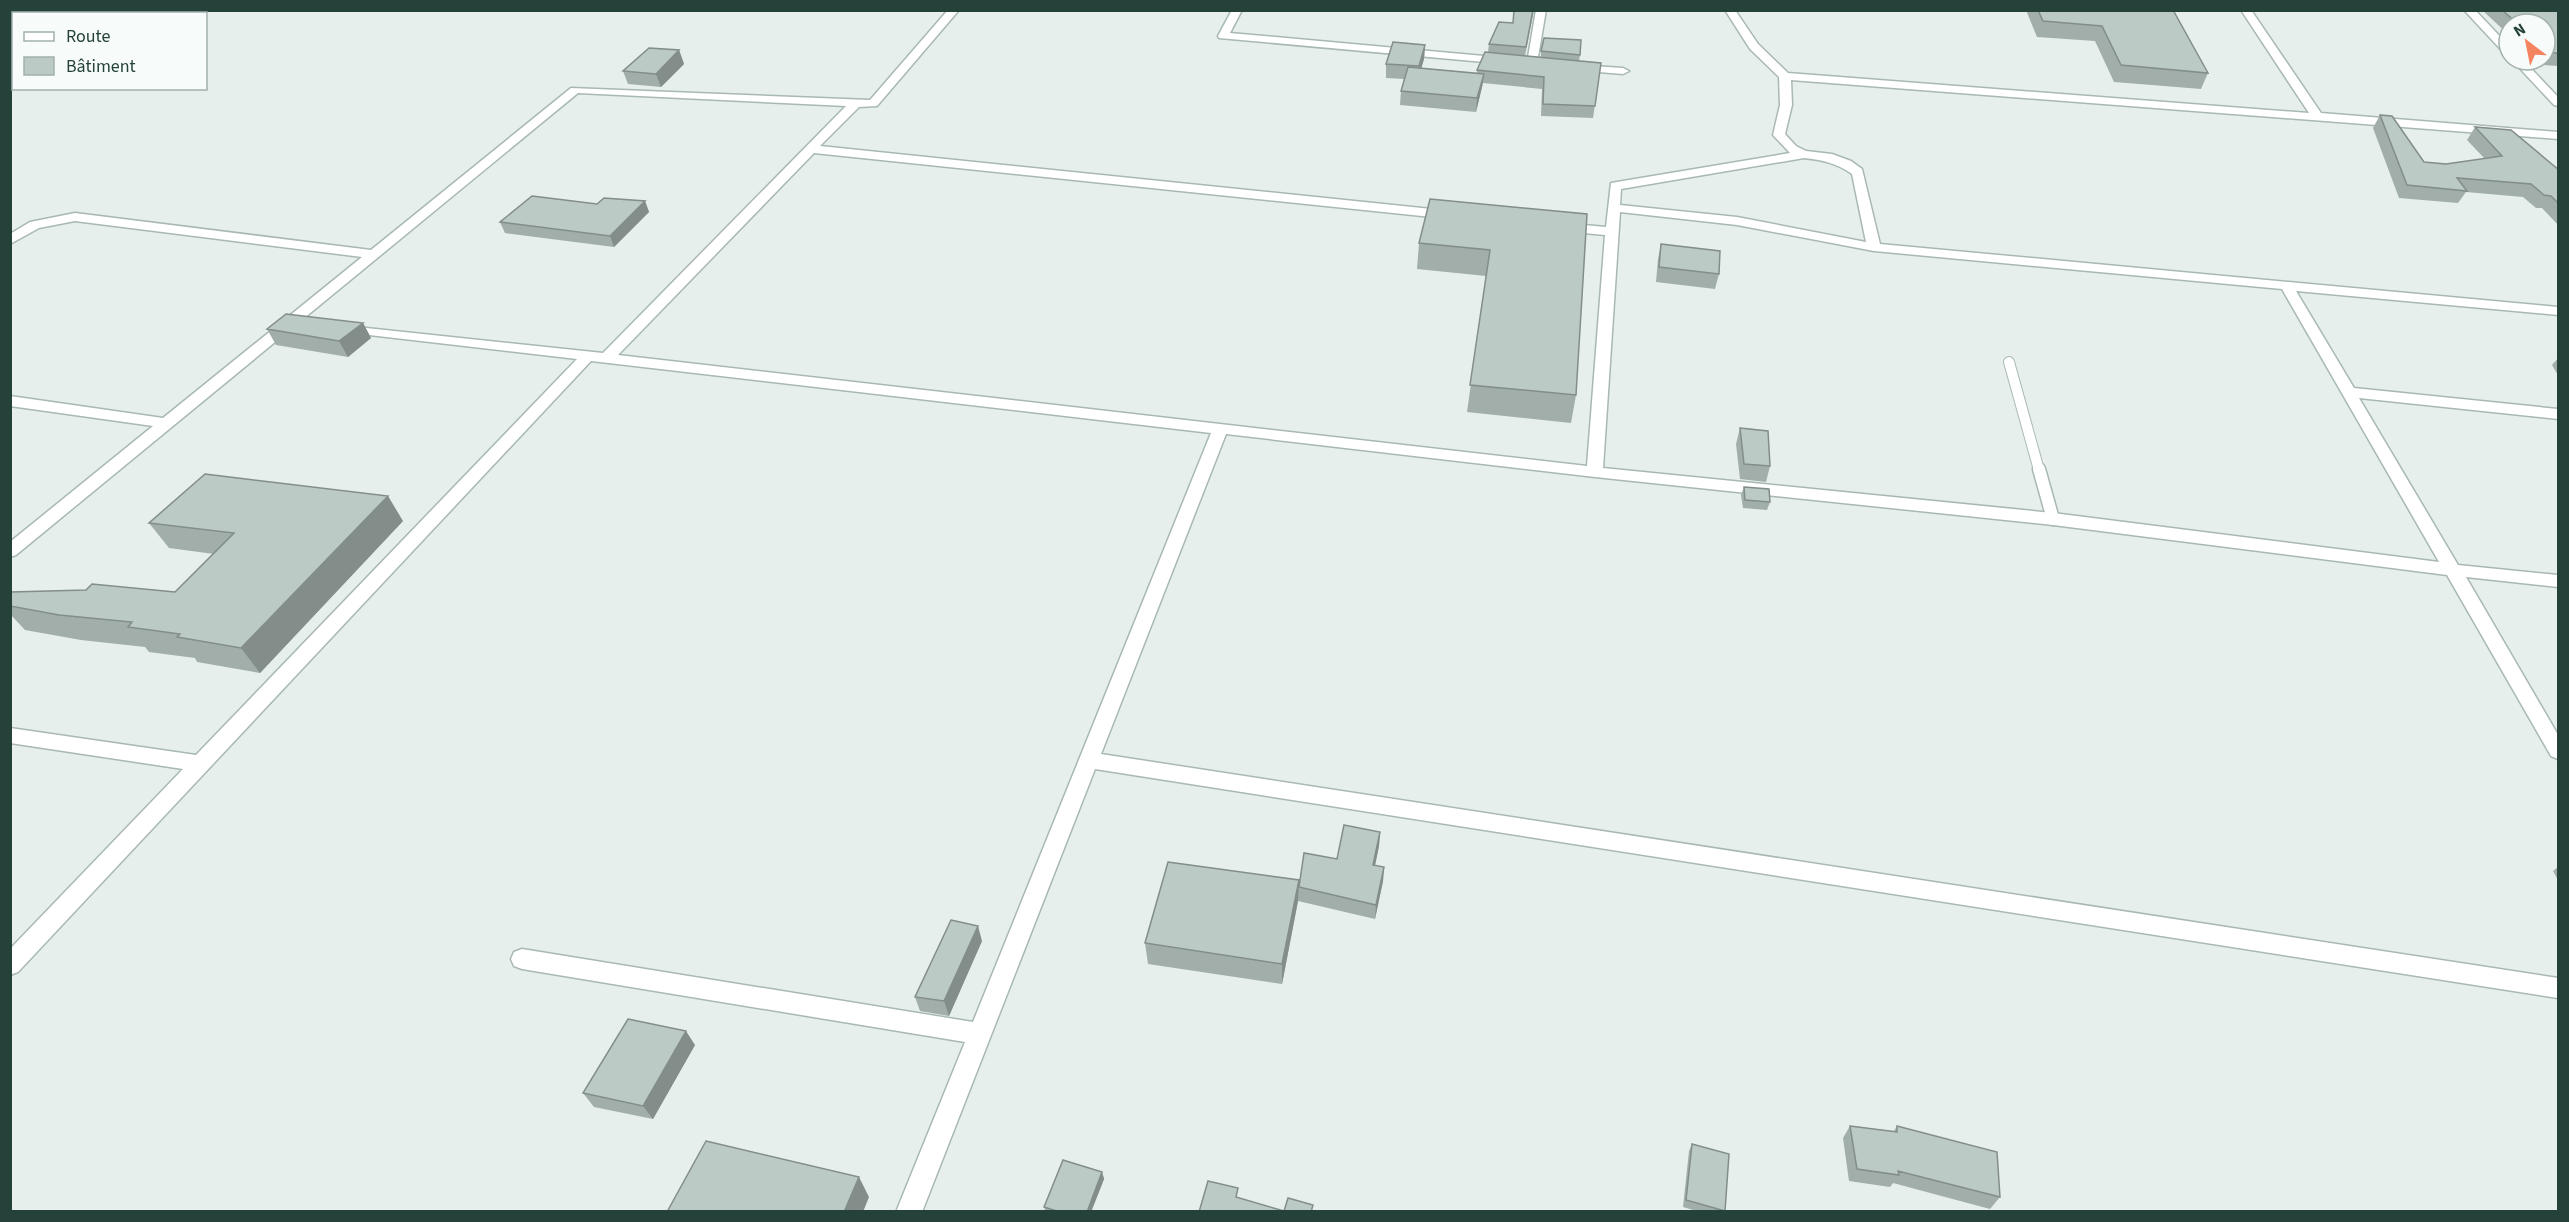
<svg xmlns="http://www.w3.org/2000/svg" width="2569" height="1222" font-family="'Source Sans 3',sans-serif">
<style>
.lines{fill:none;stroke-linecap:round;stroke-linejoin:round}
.lane-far1-casing{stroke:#a8b8b2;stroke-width:12}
.lane-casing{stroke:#a8b8b2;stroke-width:15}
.street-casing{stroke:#a8b8b2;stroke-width:3}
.lane-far1{stroke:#fff;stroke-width:10}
.lane{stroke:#fff;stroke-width:12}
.street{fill:#fff;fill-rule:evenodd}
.wall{fill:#a1aea9}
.shaded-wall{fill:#838d89}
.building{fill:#bbcac4;stroke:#838d89;stroke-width:1.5}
</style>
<rect width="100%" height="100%" fill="#e6efeb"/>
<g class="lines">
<defs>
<path id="lane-far1" d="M2009,362l30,108"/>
<path id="lane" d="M2039,469l14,50"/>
<path id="street" d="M948,10h11l-82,96 -18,1 -39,39 631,65 6,4 -6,4 -637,-66 -196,202 969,111 18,-231 -43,-4 -7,-4 7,-4 44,4 5,-44 179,-30 -17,-18 7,-30 -1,-28 -29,-28 -25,-39h10l23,34 30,29 521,40 -68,-103h10l70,103 237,19v7l-767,-59 1,25 -7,29 11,12 10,5 26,3 19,7 11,8 18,75 678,63v8l-262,-24 58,97 204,21v10l-199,-21 99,167 100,10v12l-92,-10 92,158v24l-7,-3 -104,-181 -394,-50 -458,-48 -369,-43 -125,320 1457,224v20l-1463,-229 -173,443h-26l69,-170 -443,-73 -8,-3 -3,-7 3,-7 8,-3 451,73 238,-589 -620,-72 -573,611 -8,3v-26l173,-180 -173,-26v-15l186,27 381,-396 -234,-27 -5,-1 -2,-3 2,-3 265,28 243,-247 -268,-13 -562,462 -6,2v-15l143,-116 -143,-20v-10l153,22 199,-161 -287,-36 -36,7 -29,16v-10l20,-12 45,-9 296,37 200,-162 299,12zM1804,158c18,2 33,5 48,16l14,68 -129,-25 -117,-12 1,-16zM1620,212l117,13 137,26 408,38 157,273 -386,-49 -450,-45z
M1232,10h10l-12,23 276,25 5,3 -5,3 -287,-26 -1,-2z
M1536,10h10l-9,53 -5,3 -5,-3z
M2464,10h11l34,36v9l-4,-1z
M2512,60h11l35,37v9l-4,-1z
M1578,65l45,3 6,3 -6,3 -49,-4v-4z"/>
</defs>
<use href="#lane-far1" class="lane-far1-casing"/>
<use href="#lane" class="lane-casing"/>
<use href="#street" class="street-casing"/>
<use href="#lane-far1" class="lane-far1"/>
<use href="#lane" class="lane"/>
<use href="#street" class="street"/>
</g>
<path class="wall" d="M1513,10h21l-9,46 16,1v-6l39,4 -1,6 22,2 -8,55 -52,-2 1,-27 -59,-6 -7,29 -76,-7 1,-14 3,-12 -18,-1v-14l39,-19 -1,14 -3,9 56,5v-3l11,-18 1,-8 24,-21z
M2026,10h147l35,63 -7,16 -87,-7 -19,-41 -58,-4z
M2482,10h77v56l-17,-1 -6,-5h9v-36h-36v11z
M679,50l5,14 -23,23 -33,-3 -5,-13z
M2380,115l44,47 22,2 39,-5 -18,-19 8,-13 84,43v56l-17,-18h-6l-13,-11 -57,-5 -8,11 -59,-5 -26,-70z
M645,201l4,11 -35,35 -109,-14 -5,-11 97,-18z
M1587,214l-11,181 -5,28 -104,-11 19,-136 -69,-7 2,-26z
M1661,244l58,30 -4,15 -59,-7 2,-23z
M363,323l8,15 -23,19 -72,-12 -9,-16z
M2559,357v20l-7,-12z
M1740,428l30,38 -4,16 -26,-3 -4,-35z
M1744,487l26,15 -3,8 -24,-2 -2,-13z
M403,521l-143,152 -63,-11 -2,-4 -46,-6 -4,-5 -64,-7 -56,-10 -15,-16v-22h165l39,-38 -45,-6 -20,-25z
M1380,832l-1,14 -4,20 9,1 -1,14 -8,38 -77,-18 -16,83 -134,-20 -3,-21 154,-63v7l38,-28z
M2559,866v16l-6,-11z
M982,941l-33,75 -29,-5 -5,-14z
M695,1045l-42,74 -59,-12 -11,-14z
M1850,1126l44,5 3,-5 103,71 -10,12 -97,-26 -3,4 -41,-6 -6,-43z
M1692,1144l37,10 -4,58h-25l-17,-5 6,-56z
M1102,1172l2,7 -13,33h-45l-2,-5z"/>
<path class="shaded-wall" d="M1425,45l-1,14 -6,21 1,-14z
M679,50l5,14 -23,23 -5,-13z
M1484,74l-2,13 -6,25 1,-14z
M645,201l4,11 -35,35 -4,-11z
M363,323l8,15 -23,19 -9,-16z
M388,496l15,25 -143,152 -19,-25z
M1380,832l-1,14 -7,33 1,-14z
M1384,867l-1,14 -8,38 1,-14z
M1299,880l-1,21 -16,83v-20z
M978,926l4,15 -33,75 -5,-15z
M686,1031l9,14 -42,74 -10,-13z
M1102,1172l2,7 -13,33h-4z
M859,1177l10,20 -6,15h-19z"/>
<path class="building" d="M1514,10h19l-7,37 -37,-3 10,-22 14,1z
M2038,10h135l35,63 -87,-8 -19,-39 -59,-5z
M2502,10h57v43h-9l-5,-5v-24h-27z
M1544,38l37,2 -1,15 -39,-4z
M1393,42l32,3 -6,21 -33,-2z
M649,48l30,2 -23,24 -33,-3z
M1485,52l116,11 -6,43 -52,-2 1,-27 -67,-7z
M1408,67l76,7 -7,24 -76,-7z
M2380,115l12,1 32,46 22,2 56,-8 -27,-29 36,3 48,40v34l-8,-8 -7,-1 -13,-11 -74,-6 10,13 -60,-6z
M532,196l65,8 7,-6 41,3 -35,35 -110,-14z
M1430,199l157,15 -11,181 -106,-10 20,-135 -71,-7z
M1661,244l59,7 -1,23 -60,-7z
M286,314l77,9 -24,18 -72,-12z
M1740,428l28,3 2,35 -26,-2z
M205,474l183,22 -147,152 -64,-11 3,-3 -52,-7 4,-5 -73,-7 -49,-9v-14l76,-2 6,-6 83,8 59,-59 -85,-10z
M1744,487l25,2 1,13 -25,-2z
M1344,825l36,7 -7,33 11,2 -8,38 -77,-18 5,-34 33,6z
M1168,862l131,18 -17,84 -137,-21z
M951,920l27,6 -34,75 -29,-4z
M628,1019l58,12 -43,75 -60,-13z
M1850,1126l47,6v-6l100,26 3,45 -102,-26 1,4 -42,-6z
M706,1141l153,36 -15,35h-177z
M1692,1144l37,10 -4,57 -39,-11z
M1063,1160l39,12 -15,40h-27l-16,-5z
M1208,1181l30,7 -2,9 48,14 4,-13 25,7 -2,7h-112z"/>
<rect width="2569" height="1222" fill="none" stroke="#24423a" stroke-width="24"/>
<rect x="12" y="12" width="195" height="78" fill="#f7fbf9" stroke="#a3b1ad" stroke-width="1.5"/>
<rect x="24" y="32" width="30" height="9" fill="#ffffff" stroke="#a3b1ad" stroke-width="1.5"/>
<text x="66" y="42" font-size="18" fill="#24423a">Route</text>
<rect x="24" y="57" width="30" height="18" fill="#bbcac4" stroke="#a3b1ad" stroke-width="1.5"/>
<text x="66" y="72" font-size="18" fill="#24423a">Bâtiment</text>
<g transform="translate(2527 42) rotate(328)"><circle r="28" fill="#f7fbf9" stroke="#a3b1ad" stroke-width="1.5"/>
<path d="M0-4.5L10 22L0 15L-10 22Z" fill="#f4845f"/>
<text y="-9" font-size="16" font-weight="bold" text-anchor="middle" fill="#24423a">N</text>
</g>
</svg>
